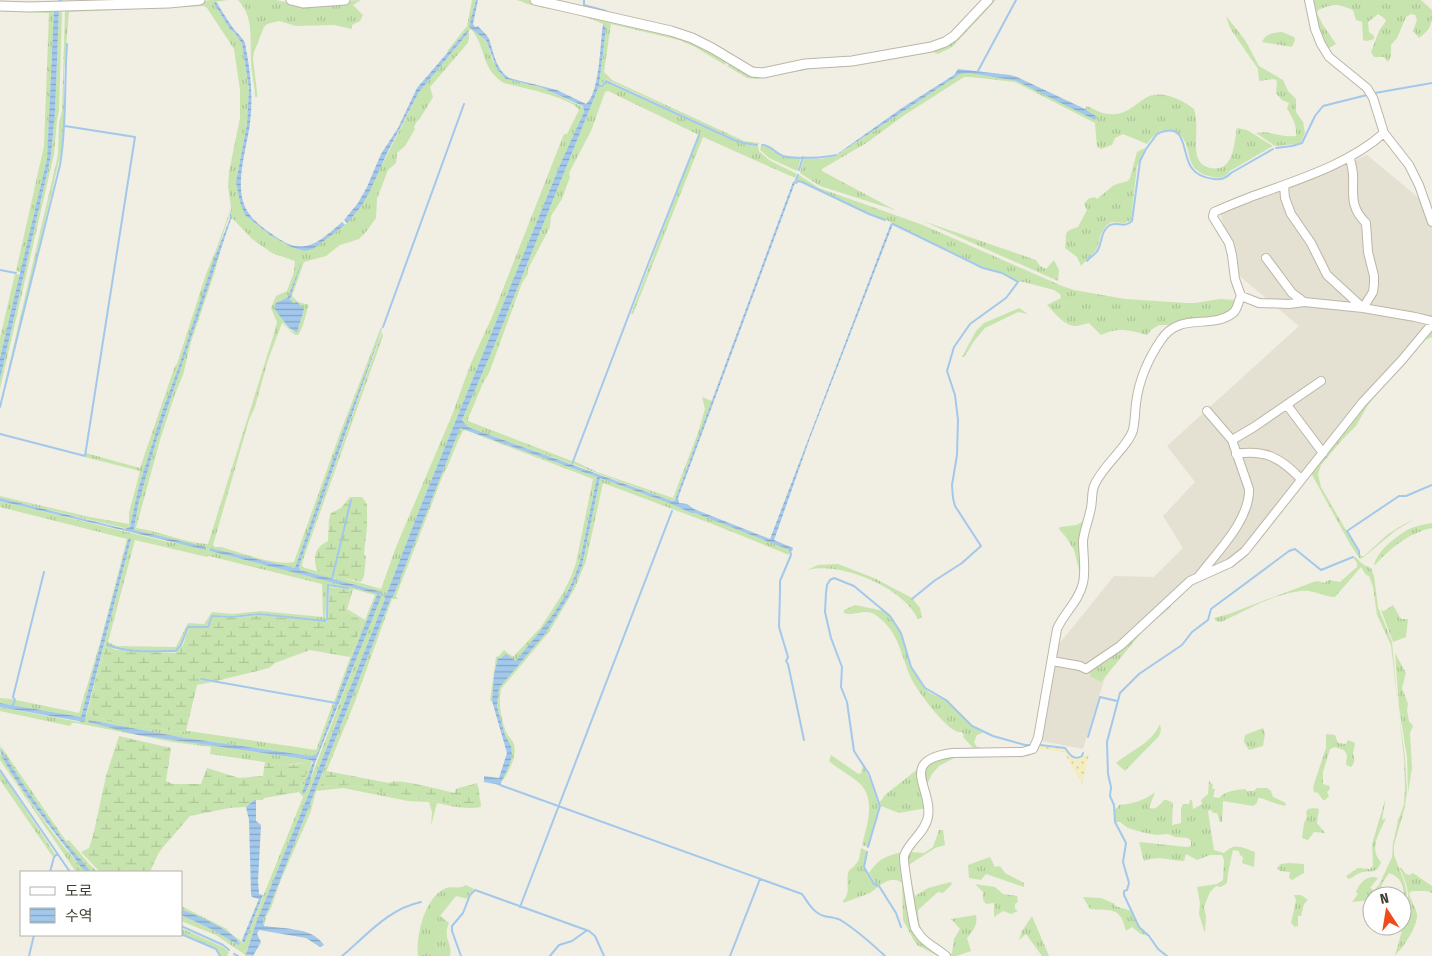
<svg xmlns="http://www.w3.org/2000/svg" width="1432" height="956" font-family="'Fira Sans Condensed','Noto Sans KR',sans-serif">
<style>
.residential{fill:#e4e0d2}
.grass{fill:url(#grass-tufts);fill-rule:evenodd}
.wetland{fill:url(#wetland-marsh)}
.sand{fill:url(#sand-dots)}
.water{fill:url(#water-rules)}
.lines{fill:none;stroke-linecap:round;stroke-linejoin:round}
.stream{stroke:#a2c8ec;stroke-width:2}
.minor-casing{stroke:#bcb6a7;stroke-width:10}
.tertiary-casing{stroke:#bcb6a7;stroke-width:11}
.minor{stroke:#fff;stroke-width:8}
.tertiary{stroke:#fff;stroke-width:9}
</style>
<defs>
<pattern id="grass-tufts" width="24" height="20" patternUnits="userSpaceOnUse" patternTransform="scale(1.25)"><rect width="24" height="20" fill="#c7e4ae"/><path d="M3 7l-1-3M5 7V3M7 7l1-3M15 17l-1-3M17 17v-4M19 17l1-3" fill="none" stroke="#acc596"/></pattern>
<pattern id="wetland-marsh" width="20" height="14" patternUnits="userSpaceOnUse" patternTransform="scale(1.25)"><rect width="20" height="14" fill="#c7e4ae"/><path d="M1 5h8M5 5V1M11 12h8M15 12V8" fill="none" stroke="#acc596"/></pattern>
<pattern id="sand-dots" width="8" height="8" patternUnits="userSpaceOnUse" patternTransform="scale(1.25)"><rect width="8" height="8" fill="#f4edc0"/><path d="M2 2h.1M6 6h.1" fill="none" stroke="#d2cca6" stroke-width="1.8" stroke-linecap="round"/></pattern>
<pattern id="water-rules" width="6" height="5" patternUnits="userSpaceOnUse" patternTransform="scale(1.25)"><rect width="6" height="5" fill="#a2c8ec"/><path d="M0 2.5h6" fill="none" stroke="#86a4c0"/></pattern>
</defs>
<rect width="100%" height="100%" fill="#f1eee3"/>
<path class="residential" d="M1367,155l65,54v112l-183,228 -57,32 -83,83 -26,85 -46,-9 14,-86 63,-78 40,1 29,-29 -20,-32 32,-34 -28,-36 132,-120 -62,-52 -17,-61z"/>
<path class="grass" d="M210,0h18l-13,2 15,27 5,4 7,11 7,46 -2,34 -11,58 9,33 25,20 21,12 13,4 39,-24 17,-19 59,-116 50,-60 -2,-2 -20,23 1,-3 19,-24 5,-26h4l-6,26 16,14 7,21 14,18 33,8 43,20 1,5 -22,48 -142,348 -33,85 -3,2 1,4 -76,194 -53,130 -10,30 4,3h-3l-31,-21 -35,-14v-6l32,15 25,15 1,-4 -14,-11 -44,-21v-3l46,23c3,6 13,9 17,15l59,-147 -4,-5 13,-31 -3,22 71,-186 -3,-1 -25,61 -35,97 -6,2 -125,-18 -97,-18 49,15 173,25 -1,2 -26,3 -74,-11 1,-7 -38,-5 -97,-19h-4l-2,3 -70,-15v-4l79,15 7,-6 45,-177h-3l-47,178 -81,-14v-5l12,1 2,1v3l2,-3 63,13 21,-70 27,-104 -127,-32v-6l168,41 16,2 -2,-3 -14,-1 -34,-9 4,-26 18,-63 67,-201 -9,33 -23,68 -8,33 -8,19 -15,46 -24,88c24,3 48,15 72,16l65,-207 4,-15 -6,-14 5,-12 11,-5 7,-19 1,-11 -23,-8 -20,-14 -19,-20h-2l1,-12 -53,159 -16,43 -24,77 -7,36 -4,7 -128,-31v-2l90,21 39,7v-11l11,-42 -55,-14 1,-4 54,15 35,-102 2,-2 29,-90 10,-24 15,-42 -3,-22 1,-14 11,-54v-28l-6,-41 -27,-41 -3,-2 -135,6 -5,60v54l-3,26 -29,125 -32,127 58,-249 1,-32 3,-12 3,-102 130,-6zM471,29c16,19 9,39 33,54 15,4 69,15 75,27l-12,24h-3l-72,183 -21,46 -19,52 -56,132 -15,42 -41,-12 -6,2 48,13 -58,-12 -114,-29 4,-2 81,19 87,-239 -1,-2 -42,109 -45,126c-18,4 -55,-10 -73,-15h-6l-2,-2 36,-125 6,-13 13,-47 14,-37 13,12h3c6,-8 7,-20 11,-30l-11,-3 -6,-6 12,-34 22,-6 14,-11 19,-6 7,-7 10,-14 1,-19 11,-29 8,-7 1,-10 8,-7 10,-17 -1,-2 3,-6 2,-1 14,-23 -3,-10 37,-43 2,-5v-8zM299,270l-9,30 3,3h4l7,6 -7,24c-15,-6 -17,-18 -18,-32l9,-4zM135,540l72,17 2,-1 113,28 1,33 -63,-6 -28,3 -20,-2 -8,12 -16,-1 -12,24 -60,-1 -8,-4zM328,584l22,5 -5,21 18,12 -29,80 1,1h-2l-17,47 -128,-19 -12,1 -81,-15 -6,-6 17,-66 28,5 41,1 4,-3 9,-21 19,-1 6,-11 19,1 27,-3 66,8zM353,589l22,6 -10,25 -18,-11z
M238,0h38l18,4 67,-4 -8,5 10,10 -3,6 -8,4v4l-18,-4 -38,1 -17,-5 -12,3 -3,3 -10,25 -1,7 4,33v5h-2c0,-12 -4,-24 -4,-36 -1,-20 3,-45 -13,-61z
M516,0h16l157,40 38,20 -2,5 -30,-18 -16,-7 -68,-16 -7,48 8,8 132,61 15,2v1l-16,-1 -9,-4 -128,-60 -6,7h2l4,-5 121,57 16,6 15,2 1,5 10,9 28,14 -2,4 -92,-41 -70,177h-2l68,-179 -91,-44 -3,1 -14,39 -22,42 1,4 -8,22 -11,17 -1,11 -22,42v5l-6,9 -33,90 -6,10 -15,36v2l104,40 -1,3 -103,-37 -6,-7 32,-74 105,-260 7,-58 -3,-4c-22,-11 -48,-13 -72,-19 -5,-1 -9,-4 -15,-5z
M991,0h5l-44,47 -14,7 -5,-2 -87,15 -31,1 -58,11 -10,-1 -20,-12 4,-3 20,10 188,-27z
M1310,0h111l11,10c0,15 -1,19 -13,28l-6,-7 4,-11 -2,-5 -4,-1 -5,3 -9,21 -6,7v11l-3,6 -4,-5h-10l-3,-5 8,-21 7,-10 -2,-3 -6,-4 -10,8 1,10 5,4v3l-7,2 -4,-1 -1,-18 -6,-2 -3,-10c-17,-6 -17,-7 -35,0l-1,3 6,12 13,19 -10,6 -4,-7z
M0,7l54,1 -7,151 -26,113 -5,-1 28,-125 5,-133 -49,-2z
M59,8l3,5 -3,98 -2,9 -3,34 -54,235v-10l51,-223 4,-44z
M1226,16l19,24 14,26 24,14 5,11 8,8v13l7,10 2,11 -4,9 -5,2 -21,2 -19,-13c15,-3 23,5 40,3 1,-9 -3,-19 -9,-27l2,-6 -7,-3 -6,-7 1,-12 -3,-2 -15,2 -1,-12 -28,-41z
M1282,32l12,5 1,3 -3,7 -30,-5c4,-9 11,-9 20,-10z
M969,73l48,8 79,36 -11,-8 2,-3c7,3 15,8 22,8 16,2 24,-8 35,-15 14,-11 38,0 50,10 5,15 0,31 3,47 2,6 5,9 10,11 26,9 27,-22 30,-39l10,2 26,16 -43,25c-5,6 -9,8 -17,6 -34,-7 -16,-30 -37,-46 -15,-4 -21,3 -29,13l-24,-10 -8,4 -3,7 -11,4 -4,-2 -2,-24 -80,-41 -44,-5h-7l-61,39 -35,26 -46,27v2l73,39 -75,-24 -20,-13 4,-15 17,1 15,-3 124,-82z
M761,146c9,0 12,5 19,9 6,4 14,3 21,3l-4,13 -28,-13 -9,-8z
M1145,148l-8,18 -6,54 -6,3 -14,-1 -5,4 -5,8 -4,15 -16,17 -4,-9 -12,-9c3,-15 -4,-16 13,-21l9,-17 -3,-6 4,-5 6,-2 3,2 17,-14 14,-4 2,-3 7,-26z
M799,175l20,13 104,37 139,61 12,4 51,9 62,4h8l25,-4 17,1 -2,8 -11,7 -49,10h-16l-8,5 -4,5c-18,-5 -29,-8 -46,0l-12,-12c-4,1 -8,2 -12,3 -12,1 -23,-14 -30,-21l14,-7 -1,-4 -6,-4 -30,-8h-6l-16,-9 -19,-6 -97,-47 -17,-6 -73,-34z
M923,221l113,39 4,6 6,3 8,-9 5,10 -1,11z
M15,274l5,1 -20,83v-20z
M1019,308l9,6 -10,-2 -33,16 -11,13 -9,15 -3,1 14,-26 8,-8z
M1432,327v10l-7,3 -40,43 -17,22 -12,21 -14,14 -21,25 -3,9 3,13 40,69h3l23,-21 12,-8 17,-9 -21,13 -30,25 -5,3 -10,-15 -39,-71 53,-69z
M382,332l1,4 -80,224 -1,6 3,2 23,6 6,-4 -2,9 -32,-9 -1,-4z
M702,397l10,4 -37,98 -3,2 -99,-37 1,-3 23,11 76,26 25,-65 7,-24z
M460,428l137,49 -17,84 -3,10 -16,33 -8,12 -37,45 -22,14 -2,26h-2l6,-44 3,-1 5,-6 9,7 28,-30 22,-34 8,-16 5,-14 17,-84 -128,-49 -2,1c-8,14 -12,30 -20,44l-47,121 2,3h-6l-38,105 -34,83 34,-2 36,10h12l8,3 16,1 23,4h30l1,-6 1,10c-15,3 -29,-1 -44,-4l-6,23 1,-14 -3,-10 -21,-1 -65,-13 -27,3 -5,20 -31,71 -9,26 -5,9 -2,9 -1,-6 6,-12 122,-310 2,-1z
M600,478l69,25 22,10h4l95,37 -1,5 -74,-30 -112,-42 -17,78 -11,27 -26,44 -48,57c-3,15 0,29 5,43 2,4 5,7 7,10 6,13 -5,31 -12,41l8,-17 2,-20 -6,-11 -8,-30 2,-17 46,-54 24,-38 13,-30z
M1088,518l-6,64 -8,-32 -8,-13 -7,-8 1,-2 17,-2z
M1432,523v5c-24,5 -42,21 -58,38 2,-15 22,-29 35,-37 7,-3 15,-5 23,-6z
M1353,557h2l9,8 7,3 3,8 4,31 14,35 6,65 7,50 2,35 -2,15 -11,38v10l10,26 3,12 -5,28c0,-17 9,-41 -13,-48l-6,9 -5,14h-6l-1,13 -7,-2 7,-1 -1,-6 -18,2 6,-8 -2,-2c3,-9 12,-18 22,-14l-8,10 4,2 5,-5 13,-28 1,-14 5,-22 6,-17 1,-15 -1,-31 -13,-113 -14,-30 -4,-28 -4,-11 -3,-1 -5,-8 -26,30c-12,0 -21,-8 -34,-6 -28,3 -54,19 -80,31l-5,-1 -2,-3 15,-4 84,-32 5,-1 6,2 5,-3 11,2 17,-15v-4z
M838,564l36,14 38,20 8,10 2,9 -4,2c-15,-32 -78,-58 -111,-49l11,-5z
M1169,604l2,3 -26,21 -44,54 -11,-6 1,-7z
M855,605l29,6 5,5 12,17 9,34 15,22 5,4 16,7 26,26 11,7 -6,2 -3,7 3,5 10,2 -13,3 -1,-4 -10,-11 1,-3 -3,-2c-3,0 -4,0 -7,-2 -12,-6 -39,-42 -44,-54 -9,-22 -12,-45 -33,-60 -12,-9 -21,1 -33,-3v-3z
M1393,605l8,14h7l-2,18 -13,5 -12,-32 3,1z
M1395,653l11,20 -4,15 6,16 -1,6 2,11 4,5 -3,7 2,35 -4,25 -1,-36 -8,-50z
M1160,724l1,6 -2,6 -34,35 -9,-8c17,-14 35,-19 44,-39z
M1263,728l2,6 -2,12 -14,4 -5,-8 1,-7z
M1326,734l9,1 3,8 8,1 2,-4 7,3 -2,11c2,5 2,9 -2,13l-5,-2 1,-10 -3,-5 -9,-3 -5,2 -7,23v12l6,2 1,3 -3,3 2,4 -4,4h-2l-5,-7 -4,-1 -1,-5 13,-39z
M1040,746l-3,6 -9,4 -74,2 -15,8 -7,8 -4,8v16l-6,-24 2,-5 13,-12 40,-2z
M831,755l26,18 4,1 2,-9 7,15 9,26 -11,41 -6,-2c5,-20 15,-47 -4,-63 -9,-8 -20,-13 -29,-21z
M0,757l19,30 63,85h-6l-76,-112z
M924,764l3,44 -28,5 -18,-7 -1,-4 5,-7z
M0,771l55,83 -2,3 -53,-77z
M1209,781l4,4 -1,4h3l-2,8 6,1c6,-7 17,-8 26,-9l2,2h7l3,-3h10l4,3 2,6 13,6 -1,3c-8,-2 -17,-5 -24,-8h-3l-1,5 -4,3 -30,-5 -1,21h-2l-3,-9h-4l-2,-3 -3,1 6,39 10,3c11,-11 17,-6 31,-1l-1,15 -12,-4 1,-6 -3,-2 -1,-4 -6,-1 -5,23 -1,10 -6,4 -5,-1 -6,6 -6,15 2,9 -1,17 -6,-19 1,-11 -3,-16 20,-3 6,-4 1,-20 -2,-5h-12l-13,5 -11,-6 -2,7c-17,0 -22,-6 -40,0l-5,-19 48,5 4,-1v-5l-3,-3 -13,-1 -7,-3 -12,1 -15,-3 -13,-4 -8,-6h-5v-12l4,-5c13,-1 27,-5 36,-13l-6,16c7,2 10,-2 15,-8h3l6,3 -1,22 9,-2v-15l2,-4h6l1,-4h2l1,9 9,-5 -1,-4 7,-6z
M1386,797l-4,23 4,-2c-6,14 -18,31 -5,44 -5,14 -11,7 -21,11 -4,1 -7,5 -12,6l-2,-3 12,-8 12,1 3,-3 -1,-22z
M1314,808l5,1 -2,14 8,10 -11,-1 -6,8 -6,-2 2,-15 3,-6 -1,-5 2,-3z
M939,830h4l2,15 -10,3 -28,18 8,30 13,-8 23,-6 1,2 -9,9 -5,-1 -20,18c0,32 15,25 32,44l2,-1 2,-14 6,-10 -9,-10 25,-4c2,10 -3,16 -9,23l4,13 -15,5h-9l-19,-14 -7,-7 -5,-9 -11,-60v-10l14,-18 -8,14 13,1 9,-6z
M861,848l6,3 -4,16 11,17 4,3 -8,6 -27,10v-2c8,-9 3,-17 5,-28 2,-5 5,-5 8,-9 4,-4 4,-11 5,-16z
M906,851l7,74 31,31h-6l-21,-11 -4,-6 -10,-19 -1,-37c-8,-6 -15,-3 -23,3l-4,-3 -6,-10c11,-16 18,-17 37,-22z
M990,857l5,10 5,-1 5,7 19,10v4l-38,-13 -5,6 -12,-2 -1,-13z
M1289,863l15,1v9l-12,7 -3,-2 1,-6 -10,-1 -3,-3 4,-4z
M1399,866l7,8 4,1 3,-2 19,13v7l-5,-2h-15l-3,2c1,8 7,13 8,22 1,10 -14,34 -22,40 5,-15 13,-46 13,-62 -1,-9 -5,-18 -9,-27z
M975,884l20,3 8,7 14,2 1,6 -3,2v5l3,2 -7,3 -8,-3 -9,6v-14l-8,1 -3,-4v-8z
M466,885l8,4 -5,5 -1,5 -12,-3 -16,20 9,7c-7,15 4,20 1,33h-32c-2,-20 6,-57 26,-67 8,-4 15,1 22,-4z
M1294,895h7l7,5 -4,4 -3,12h-3v10l-3,1 -4,-4 5,-23z
M1083,897l18,1 14,6v2l17,5 7,16 10,9 -8,-2 -9,-7 -6,4c-6,-25 -14,-20 -36,-22z
M1032,916l17,40h-7l-16,-22 -7,6 3,-9z
M181,928l42,19 6,5 -2,4h-6l-5,-7 -35,-16z"/>
<path class="wetland" d="M350,497h12l5,7v23l-3,27 2,2 -2,20 -3,6 -21,-5 -7,2 18,-80 -17,71 -6,4 -11,-3c-4,-14 -3,-23 11,-30l1,-22 2,-6 10,-5z
M329,587l21,2 -5,21 18,12 -13,35 -40,-7 -35,13 -6,5 -53,13 -16,-3v2l12,2 -15,3 -11,46 -10,1 -81,-15 -6,-6 17,-66 10,5 60,3 7,-8 6,-17h19l5,-11 20,1 27,-3 66,7 2,-2z
M119,736l52,12 -5,33 7,3h28l6,-16 32,10 24,-2 2,-14c16,3 33,5 46,-2l1,1 -13,31 -35,6 -1,2h-9l-8,7 -17,1 -39,8 -26,30 -6,8 -8,18h-50l-19,-20 8,-4 4,-12 13,-60z
M0,745l66,96 3,-1 21,25 8,7h-7l-4,-3c-31,-37 -59,-76 -85,-117z
M0,753c24,39 54,87 87,119h-5c-28,-38 -57,-75 -82,-115z
M326,771l63,12c8,-6 54,8 66,10l1,-4c7,-3 14,-3 21,-6l2,7 1,13 -20,2 -34,-6 -16,-1 -8,-3h-12l-36,-10 -34,2z"/>
<path class="sand" d="M1040,746l24,3 7,8 5,3 6,-2v-2l7,-1 -7,29 -18,-32 -24,-3z"/>
<path class="water" d="M476,0h2l-5,24 2,3 3,-1c3,4 9,8 11,13 5,14 6,29 20,39l48,12 29,14c14,-11 14,-61 17,-80l3,4 -7,58 -105,260 -32,74 6,7 204,74 3,-1 118,-318 3,-2 -118,318 1,5 8,1 7,5 76,30 121,-316 2,1 -83,214 -36,102 19,8 -1,3 -97,-38h-4l-22,-10 -69,-25 -18,88 -13,30 -24,38 -46,54 -2,18 8,29 6,11 1,10 -3,10 -9,19 -16,-3v-6l15,2 8,-25 -15,-52 2,-26 4,-17h3l5,-4 10,7c25,-32 52,-59 64,-100l17,-84 -137,-49 -67,169 -2,1 -122,310 -6,12 1,6c20,3 48,1 60,19l-4,2 -14,-9 -47,-8 -2,4 4,8 -8,14 -7,-2 10,-31 53,-130 76,-194 -1,-4 3,-2 33,-85 142,-348 22,-48 -1,-6 -43,-19 -34,-8 -9,-10 -11,-29 -17,-13z
M215,2l2,1c5,8 10,17 16,25 4,5 10,10 12,15 1,4 1,8 2,11 4,23 6,46 3,69 -3,26 -19,69 0,92 7,9 17,16 26,22 29,20 43,5 66,-15l3,3 -32,24 -9,2 -13,-4 -21,-12 -25,-20 -5,-13 -4,-20 11,-58 2,-35 -7,-45 -7,-11 -5,-4 -16,-26z
M54,8h5l-4,104 -4,44 -51,223v-21l47,-199z
M467,30l2,1 -1,2 -49,59 -31,59 -19,42 -9,15 -13,15 -3,-3 14,-17 9,-16 14,-33 17,-26 19,-40z
M958,69l52,6 7,2 68,32 12,8 -2,3 -78,-39 -48,-8 -9,1 -120,79 -4,2 66,-47 52,-33z
M232,205l-1,14 -75,223 -18,63 -4,25 72,17v3l-206,-49v-3l125,31 5,-2 9,-41 24,-77 16,-43 34,-104 16,-41z
M302,261l-12,38 3,4 4,-1 7,7 -7,24 -9,-6 -14,-19 2,-5 12,-6z
M383,327l-84,239 1,4 82,22 1,2 -1,1 -172,-44v-3l4,1 81,19 47,-134z
M130,538l1,1 -47,183 -84,-15v-4l81,14 47,-178z
M377,595l4,2 -66,166 -6,21 -5,10 -2,-1 11,-31 -2,-2 -173,-25 -50,-13 1,-2 97,18 125,18 6,-2 35,-97z
M0,748l27,42 34,47 30,35h-4l-4,-3c-15,-20 -83,-102 -83,-121z
M254,800h2v21l5,4 -3,56 1,13 4,1 -19,49 -2,-4 17,-41 -7,-2 -1,-3 -2,-74 -3,-13z
M181,909c16,7 51,20 59,35l-2,1 -25,-15 -32,-15z"/>
<g class="lines">
<path class="stream" d="M584,0v5l22,6
M59,1l3,-1
M978,71l38,-71
M599,86h3l4,-5 128,59 9,3 14,2
M1375,93l57,-10
M762,145c9,0 13,8 21,11 10,3 43,2 53,-1
M1276,148l16,-2 10,-3 13,-27 8,-10 44,-11
M799,170l4,-13
M796,180l2,-5
M796,183l2,-2 4,1 67,32 16,6
M893,224l90,44 19,5 16,9 -12,16 -36,26 -16,23 -7,24 8,24 3,25 -1,35 -5,30 1,13 2,8 26,40 -19,17 -28,18 -22,18
M1087,261c3,-4 9,-7 11,-11 4,-8 3,-20 12,-25 8,-4 13,4 22,-4l8,-60 6,-12 11,-15c31,-14 24,18 34,33 5,8 14,11 23,12 8,1 12,-1 17,-6l42,-24
M0,270l16,3
M383,327l81,-223
M0,407l60,-242c7,-40 4,-81 7,-121
M0,434l85,22 50,-319 -70,-11
M572,464l77,-202 50,-127
M790,550l1,5 -11,26v10l-1,36 9,30 -2,4 2,3 16,76
M1359,554v-3l-12,-20 52,-35h7l26,-11
M332,579l19,-79
M107,645c21,8 46,6 69,6l5,-6 7,-18h20l4,-11 20,1 27,-3 66,7 2,-2 1,-34 20,3
M201,679l135,24
M13,705l2,-5 -2,-3 31,-125
M1088,737l12,-40 17,4
M1040,745l25,3c5,7 9,13 17,8l1,-3
M0,770l70,102
M500,785l302,109c6,8 11,19 22,22 7,2 12,1 18,5 16,10 29,22 43,35
M868,847l12,-41 -11,-32 -15,-23 -7,-49 -6,-15 1,-20 -11,-29 -6,-26 1,-19 1,-8 3,-5 4,-2 20,8 36,30 11,17 10,34 14,21 21,12 26,26 21,10 32,9h7
M867,852l-3,15 10,17 5,2 17,27 5,14
M50,872l4,-15 3,-3
M520,907l152,-396
M181,926l42,19 6,5
M181,934l35,15 4,7
M234,954l4,2
M29,956l5,-21
M342,956c25,-21 46,-47 79,-54
M461,956l-9,-25v-5l11,-13 7,-18 5,-5 114,41 6,5 9,20
M550,956l9,-11 13,-4 14,-10
M730,956l30,-77
M1167,956l-9,-7 -9,-13 -10,-9 -15,-32v-4l3,-1 2,-7 -6,-21 3,-19 -11,-21 -1,-17 -4,-9 1,-9 -3,-13 -1,-32 13,-49 19,-19 43,-29 10,-13 16,-12 3,-11 78,-58 6,-2 26,21 32,-13"/>
<defs>
<path id="minor" d="M1309,0l6,29 6,15 8,13 38,31 6,10 11,35 25,32 10,20 13,37
M1384,133c-35,31 -84,46 -128,62 -14,5 -28,11 -42,17l-1,5 16,26 3,12 3,24 6,17 18,7 30,1 15,-2 59,6 52,9 17,4
M1284,185l1,13 6,16 20,29 16,32 36,33 10,-16 1,-8v-8l-6,-24 -2,-29c-23,-22 -6,-40 -17,-66
M1266,258l26,35 12,9
M1287,405l36,48
M1232,440l22,-13 67,-46
M1236,454c29,-5 45,4 65,25
M1199,576c18,-24 51,-56 50,-87l-17,-49 -25,-29
M1052,661l28,5 6,3 34,-23 70,-65 40,-18 15,-12 117,-148 40,-43 30,-36
M946,956c-9,-8 -20,-12 -27,-22 -1,-2 -3,-4 -4,-6 -2,-6 -12,-67 -11,-72 5,-15 21,-23 24,-39 5,-29 -31,-56 24,-64l70,-1 11,-3 5,-11 19,-109c7,-16 22,-28 26,-46 3,-14 0,-28 0,-42 1,-10 5,-19 7,-29 3,-9 1,-18 4,-26 8,-20 34,-39 39,-56 2,-9 2,-18 3,-27 3,-23 12,-44 25,-63 19,-29 50,-10 72,-27 5,-4 5,-12 8,-17"/>
<path id="tertiary" d="M291,0l12,3 42,-3
M535,0l136,31 21,7 20,10 40,24 11,1 42,-9 47,-3 79,-14 14,-5 9,-6 34,-36
M0,6l29,1 140,-4 31,-3"/>
</defs>
<use href="#minor" class="minor-casing"/>
<use href="#tertiary" class="tertiary-casing"/>
<use href="#minor" class="minor"/>
<use href="#tertiary" class="tertiary"/>
</g>
<rect x="20" y="871" width="162" height="65" fill="#ffffff" stroke="#b3b2ae"/>
<rect x="30" y="887" width="25" height="8" fill="#ffffff" stroke="#b3b2ae"/>
<text x="65" y="896" font-size="15" fill="#423e34">도로</text>
<rect x="30" y="908" width="25" height="15" fill="url(#water-rules)" stroke="#b3b2ae"/>
<text x="65" y="921" font-size="15" fill="#423e34">수역</text>
<g transform="translate(1387 911) rotate(348)"><circle r="24" fill="#ffffff" stroke="#b3b2ae"/>
<path d="M0-4L9 19L0 12L-9 19Z" fill="#ef4b1c"/>
<text y="-8" font-size="14" font-weight="bold" text-anchor="middle" fill="#423e34">N</text>
</g>
</svg>
